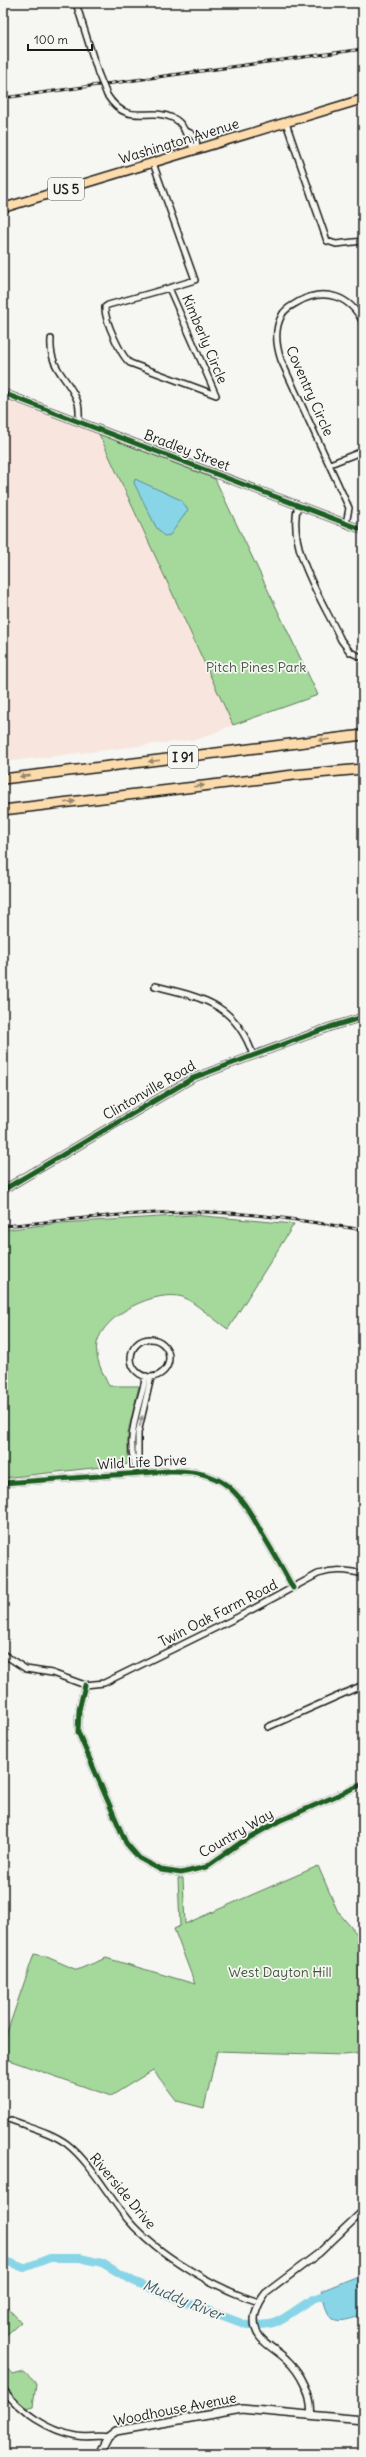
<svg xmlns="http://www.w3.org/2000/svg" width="366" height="2457" font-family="Delius,sans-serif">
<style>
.built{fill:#f8e6de}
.green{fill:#a5d99c;stroke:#607a5c}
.water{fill:#88d5e8;stroke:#5d8b96}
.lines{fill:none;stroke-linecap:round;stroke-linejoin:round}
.river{stroke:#88d5e8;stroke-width:8}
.minor-casing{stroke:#1c1c1c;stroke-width:8}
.tertiary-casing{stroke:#1c1c1c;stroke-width:9}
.secondary-casing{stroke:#1c1c1c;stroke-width:10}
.primary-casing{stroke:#1c1c1c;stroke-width:11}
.motorway-casing{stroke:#1c1c1c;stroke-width:12}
.minor{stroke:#f6f6f2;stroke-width:5}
.tertiary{stroke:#f6f6f2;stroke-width:6}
.secondary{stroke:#f6f6f2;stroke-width:7}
.primary{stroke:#fcdcac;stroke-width:8}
.motorway{stroke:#fcdcac;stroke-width:9}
.rail-casing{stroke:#1c1c1c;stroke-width:3}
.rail{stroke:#f6f6f2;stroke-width:1.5;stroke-dasharray:4.5;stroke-linecap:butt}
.minor-bridge-casing{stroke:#1c1c1c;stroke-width:8;stroke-linecap:butt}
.minor-bridge{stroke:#f6f6f2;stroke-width:5}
.cycleway-casing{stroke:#f6f6f2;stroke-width:8}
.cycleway{stroke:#1b5e20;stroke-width:5}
.oneway{fill:#97866b}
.oneway2{fill:#949492}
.labels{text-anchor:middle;stroke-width:3.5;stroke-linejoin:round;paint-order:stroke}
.shield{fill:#f6f6f2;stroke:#5d5d5c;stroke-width:1}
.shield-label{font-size:13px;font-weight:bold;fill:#1c1c1c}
.street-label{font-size:14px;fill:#1c1c1c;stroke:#f6f6f2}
.park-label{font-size:14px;fill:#455542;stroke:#f6f6f2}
.water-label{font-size:15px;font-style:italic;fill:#425d63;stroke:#f6f6f2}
</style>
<rect width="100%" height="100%" fill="#f6f6f2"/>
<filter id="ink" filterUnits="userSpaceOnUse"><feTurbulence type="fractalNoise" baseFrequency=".025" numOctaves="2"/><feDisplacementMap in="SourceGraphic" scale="8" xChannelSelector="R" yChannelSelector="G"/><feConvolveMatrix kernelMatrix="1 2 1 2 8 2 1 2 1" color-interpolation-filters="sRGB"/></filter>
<g filter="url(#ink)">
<path class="built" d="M3,399l96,35 134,291 -34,14 -196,23z"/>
<path class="green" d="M99,434l116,45 103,216 -85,30z
M193,1215l101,9 -66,105c-11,-7 -35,-28 -45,-32 -27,-8 -79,17 -86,46 -3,14 6,31 12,43h30l-11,47v31l-125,14v-248l57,-7z
M318,1866l20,46 25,29v112l-19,2 -127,-4 -13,57 -27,-7 -24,-31 -42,26 -108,-38v-14l31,-90 13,3 30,13 29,-12 89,26 -21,-55 6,-3 -2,-48h5l2,46z
M3,2303l18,19 -18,16z
M3,2364l10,11 11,-3 12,11 -3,23 -8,2 -22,-24z"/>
<path class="water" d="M135,479l46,21 7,10 -18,25 -6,1 -8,-9 -22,-44z
M363,2274v41c-32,11 -34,7 -42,-24z"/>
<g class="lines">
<path class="river" d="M3,2260l21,8 26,-10h30l22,5 31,18 31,13 83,31c10,0 19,1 29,-3 17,-7 37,-29 56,-27"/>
<defs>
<path id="minor" d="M76,3l22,70
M107,95c21,33 41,11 66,23 15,7 11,23 23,32
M286,123l41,118 9,3 27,-3
M186,131c9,3 12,9 10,19
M153,163l42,117 -26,8
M169,288l47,107 -86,-32c-9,-7 -26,-44 -25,-56l3,-2z
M51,339c-2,30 16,37 26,61 3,7 2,15 2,22
M330,464l33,-13
M298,505c-12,43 25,96 43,135l9,12 13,6
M346,524l3,-16 -68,-148c-5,-15 -7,-31 1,-45 2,-6 11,-10 16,-13 26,-15 53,-6 65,21
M155,986c48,12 80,17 98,69
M131 1358a19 19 0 1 1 38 0a19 19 0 1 1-38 0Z
M138,1472v-39l13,-56
M138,1473c-15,-31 1,-65 8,-97
M3,1483l166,-12c52,-2 69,18 92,61 11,18 22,37 32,56
M3,1654l23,15 26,4 33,12 19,-2 134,-66 80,-43c16,-5 29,-4 45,0
M85,1685l-6,25 -1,22 48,111 13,15 22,12 20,3 25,-6 34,-24 39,-22 84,-37
M268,1727l95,-42
M11,2120c18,7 40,12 56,24 23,18 42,53 61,76 30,35 88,69 131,82
M3,2389c17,23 46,42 74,47 10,2 20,-1 31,1"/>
<path id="tertiary" d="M3,393l360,137
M3,1190l190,-112 137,-51 33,-10
M311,2415c1,-20 -10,-42 -24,-55 -14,-14 -36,-20 -32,-45 2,-8 5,-15 11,-22l53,-40 44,-42"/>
<path id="secondary" d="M99,2454l9,-17 8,-6 126,-22 121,11"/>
<path id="primary" d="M3,208l360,-109"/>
<path id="motorway" d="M3,779l360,-44
M3,810l291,-35 69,-6"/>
</defs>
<use href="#minor" class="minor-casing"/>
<use href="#tertiary" class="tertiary-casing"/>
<use href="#secondary" class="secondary-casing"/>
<use href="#primary" class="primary-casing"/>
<use href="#motorway" class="motorway-casing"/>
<use href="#minor" class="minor"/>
<use href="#tertiary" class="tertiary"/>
<use href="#secondary" class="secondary"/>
<use href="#primary" class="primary"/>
<use href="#motorway" class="motorway"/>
<defs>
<path id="rail" d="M3,98l360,-49
M3,1226c68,-6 135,-15 203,-14 53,1 105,10 157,18"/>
</defs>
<use href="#rail" class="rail-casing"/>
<use href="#rail" class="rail"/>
<defs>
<path id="minor-bridge" d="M98,73l9,22"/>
</defs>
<use href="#minor-bridge" class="minor-bridge-casing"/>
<use href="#minor-bridge" class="minor-bridge"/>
<defs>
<path id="cycleway" d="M3,393l360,137
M3,1190l190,-112 137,-51 33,-10
M3,1483l166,-12c52,-2 69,18 92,61 11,18 22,37 32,56
M85,1685l-6,25 -1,22 48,111 13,15 22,12 20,3 25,-6 34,-24 39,-22 84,-37"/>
</defs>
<use href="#cycleway" class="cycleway-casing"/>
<use href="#cycleway" class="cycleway"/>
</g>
<defs><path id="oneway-solid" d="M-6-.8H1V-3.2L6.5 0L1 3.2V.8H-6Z"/></defs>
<g class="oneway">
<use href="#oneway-solid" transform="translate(324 740) rotate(173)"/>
<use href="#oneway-solid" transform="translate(154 761) rotate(173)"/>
<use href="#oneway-solid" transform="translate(25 776) rotate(173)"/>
<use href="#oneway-solid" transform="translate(199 786) rotate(-7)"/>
<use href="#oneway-solid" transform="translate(70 802) rotate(-7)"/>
</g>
<use class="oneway2" href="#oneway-solid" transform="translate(141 1421) rotate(-76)"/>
</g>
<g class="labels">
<g class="shield">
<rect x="48" y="178" width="36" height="22" rx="3"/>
<rect x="168" y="746" width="30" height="22" rx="3"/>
</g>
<g class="shield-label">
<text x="66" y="194">US 5</text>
<text x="183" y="762">I 91</text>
</g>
<g class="street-label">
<text transform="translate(179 141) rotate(-17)" y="5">Washington Avenue</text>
<text transform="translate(205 339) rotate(67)" y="5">Kimberly Circle</text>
<text transform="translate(310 391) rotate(66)" y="5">Coventry Circle</text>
<text transform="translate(187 450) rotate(21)" y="5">Bradley Street</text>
<text transform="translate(149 1090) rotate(-30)" y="5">Clintonville Road</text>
<text transform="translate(142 1462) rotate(-3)" y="5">Wild Life Drive</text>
<text transform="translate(218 1613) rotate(-27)" y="5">Twin Oak Farm Road</text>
<text transform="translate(236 1833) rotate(-30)" y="5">Country Way</text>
<text transform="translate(123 2191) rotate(50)" y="5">Riverside Drive</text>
<text transform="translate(175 2409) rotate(-11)" y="5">Woodhouse Avenue</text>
</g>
<g class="park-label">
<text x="256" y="672">Pitch Pines Park</text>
<text x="280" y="1977">West Dayton Hill</text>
</g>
<g class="water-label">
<text transform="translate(183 2300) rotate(22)" y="5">Muddy River</text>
</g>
</g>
<rect width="366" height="2457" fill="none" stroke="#f6f6f2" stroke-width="16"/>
<rect x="8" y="8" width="350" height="2441" fill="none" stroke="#1c1c1c" stroke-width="1.5" filter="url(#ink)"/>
<path d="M28 44v6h64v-6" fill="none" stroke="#1c1c1c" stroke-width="2"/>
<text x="34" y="44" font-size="12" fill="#1c1c1c" stroke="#f6f6f2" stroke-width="3" paint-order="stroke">100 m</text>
</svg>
